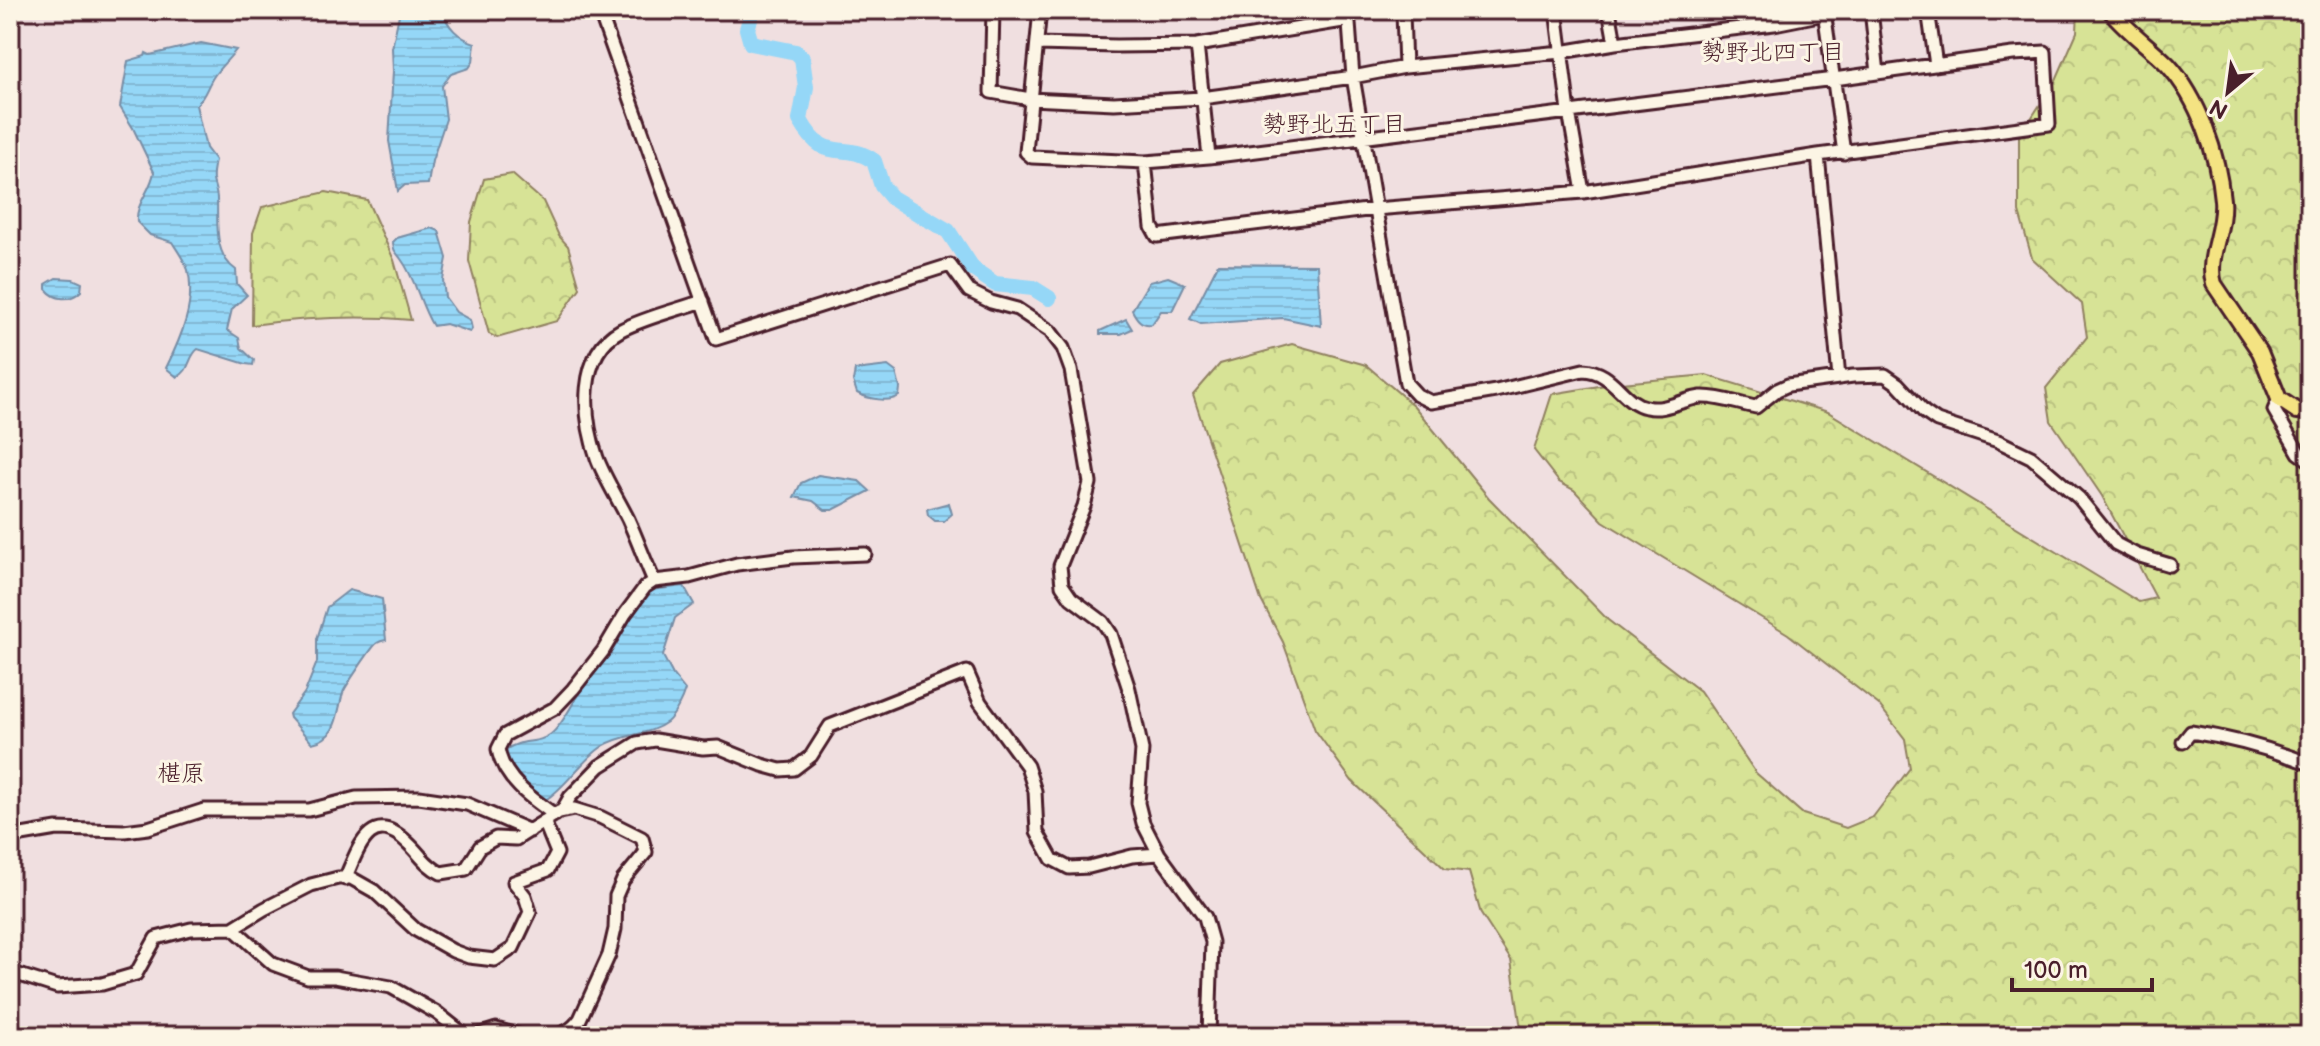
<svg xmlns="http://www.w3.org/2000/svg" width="2320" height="1046" font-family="'Balsamiq Sans','Klee One',sans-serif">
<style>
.forest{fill:url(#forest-crowns);stroke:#908160;stroke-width:2}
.water{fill:url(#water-rules);stroke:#778da5;stroke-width:2}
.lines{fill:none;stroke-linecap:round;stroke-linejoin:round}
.river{stroke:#95d7f7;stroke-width:16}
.minor-casing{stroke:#4a1f2b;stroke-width:17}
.major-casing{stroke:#4a1f2b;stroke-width:20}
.minor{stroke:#fcf5e5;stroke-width:11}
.major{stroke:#f4e382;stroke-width:14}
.labels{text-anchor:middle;stroke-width:6;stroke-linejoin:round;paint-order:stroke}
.neighbourhood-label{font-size:24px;fill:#4a1f2b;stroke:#fcf5e5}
</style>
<defs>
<pattern id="forest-crowns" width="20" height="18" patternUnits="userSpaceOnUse" patternTransform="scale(2)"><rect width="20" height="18" fill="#d7e396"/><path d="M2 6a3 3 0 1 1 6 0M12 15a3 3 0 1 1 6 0" fill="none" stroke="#bac281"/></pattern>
<pattern id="water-rules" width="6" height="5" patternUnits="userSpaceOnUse" patternTransform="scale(2)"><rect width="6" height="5" fill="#95d7f7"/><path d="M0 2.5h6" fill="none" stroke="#82b8d4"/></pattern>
</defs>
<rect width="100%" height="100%" fill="#f0dfe0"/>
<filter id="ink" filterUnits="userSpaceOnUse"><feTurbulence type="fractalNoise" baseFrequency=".0125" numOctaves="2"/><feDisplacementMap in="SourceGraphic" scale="16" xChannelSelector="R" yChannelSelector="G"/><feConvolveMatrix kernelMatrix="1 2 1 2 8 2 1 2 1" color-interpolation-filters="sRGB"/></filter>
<g filter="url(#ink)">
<path class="forest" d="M2078,10h232v1026h-788l-11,-76 -30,-46 -12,-42 -24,-3 -93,-88 -37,-51 -32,-88 -22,-42 -68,-205 27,-31 72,-20 74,21 48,41 75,92 119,122 92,71 56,82 47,41 43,14 27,-11 37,-49 -5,-29 -26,-34 -91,-71 -185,-113 -29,-31 -15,-8 -25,-32 18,-56 59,-10 95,-9 122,37 311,190 17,-4 -54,-102 -51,-75 -5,-33 41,-51 -5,-33 -50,-46 -13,-46v-75l37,-57 21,-48z
M512,174l31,27 16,35 9,10 12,42 -23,33 -60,17 -8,-4 -20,-73 2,-39 13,-43z
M326,192l41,8 27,60 17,60c-53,-5 -106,-2 -159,5l1,-92 9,-26z"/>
<path class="water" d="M400,10h43c3,16 16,28 32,33l-2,19 -4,6 -18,6 -9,12 4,33 -14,42 -4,23 -23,1 -7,6 -9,-50 4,-70 -1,-23z
M201,43l35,7c-7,9 -16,17 -22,26 -7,10 -9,22 -18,29l10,43 9,12c-1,7 -3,13 -2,20 1,6 4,13 4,19 1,24 -4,55 19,71l1,14 10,11 -15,14 -5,21 12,8 2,10 13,12 -1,5 -7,-1 -48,-15c-10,7 -7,22 -21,28l-11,-9c15,-30 30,-65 22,-98 -3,-9 -11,-20 -16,-28l-22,-7 -13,-13c-2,-18 14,-31 17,-50l-21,-44 -13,-21 8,-46 17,-5 1,-3 4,2z
M432,228l7,3 8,27 -4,22 2,17 11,15 14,8 2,9 -2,3 -24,-8 -13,2c-13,-21 -17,-47 -32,-67 -5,-7 -8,-8 -8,-17l4,-4z
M1218,264l99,1 4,61 -38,-8 -82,6 -11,-5z
M1168,277l17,7 -13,27h-11l-9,13c-11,2 -16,-6 -20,-14l17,-28z
M56,278l17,1 9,4 -1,8c-11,11 -26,9 -35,-2v-5z
M1126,319l6,10 -11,5h-21v-3z
M888,366l8,6 4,16 -1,8c-10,7 -31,3 -42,-3l-4,-12 2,-11z
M818,475l41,6 11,10 -37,19h-8l-12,-9 -19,-4 7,-14z
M949,503l3,11 -8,7h-9l-7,-6 -1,-6z
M684,586l10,18 -19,14 -12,38 10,19 12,15c-3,10 -10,25 -18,32 -18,14 -43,11 -64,24 -23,15 -36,41 -59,55l-42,-29 3,-22c17,-12 32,-5 46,-16 12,-10 20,-28 28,-41 10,-16 25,-29 35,-45 13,-21 19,-39 36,-58z
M349,590l33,9 4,41c-4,1 -8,1 -11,5 -4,4 -31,43 -32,48 -6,19 -5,46 -31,50l-22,-25 -1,-4 16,-22 12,-30v-23l10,-32z"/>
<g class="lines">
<path class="river" d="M753,10l-6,19 4,14 45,9 6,6 4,29 -6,33c26,47 42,19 74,41l8,25 10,12 56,33 25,38 22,15 38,4 16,10"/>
<defs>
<path id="minor" d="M599,10l117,329 234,-74 19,26 22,11 26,7 33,22 13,17 8,22 19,113 -6,23 -24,60 2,19 9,13 32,24 8,12 18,55 13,61 -4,53 5,20 16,31 46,63 7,25 -3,94
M993,10l-2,82 39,7 84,4 88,-5 151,-21 52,-10 156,-15 54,-9 159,-19 50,-10
M1040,10l-14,142 6,5 113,5 64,-5 625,-78 179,-25 32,-2 4,72 -231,31 -235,37 -208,17 -218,27 -5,-9 -7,-65
M1348,10l5,67 53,306 11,12 14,7 65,-11 87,-21c31,1 38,32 63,37 18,5 37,-8 55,-10 18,-1 38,7 55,10l21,-17 11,-5 65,-9 32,-1 13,9 26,28 13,9 61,20 33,16 48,41 37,46 21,11 33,10
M1556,10l13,102 14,80
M1609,10l6,33
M1772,10l2,14
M1871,10l7,63
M1928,10l8,55
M1824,11l20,142
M1037,44l79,2 81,-1 152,-25
M1197,45l12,112
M1405,67l-2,-54 34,-3
M1818,155l21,223
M2279,399l-5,11 25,43 11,8
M654,581c-9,-20 -17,-42 -26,-62 -10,-20 -23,-40 -31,-61 -14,-40 -20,-104 24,-128 25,-13 56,-20 82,-29
M2183,742l8,-10c41,6 80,17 119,32
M562,811l8,-14 30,-31 37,-23 18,-3 48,8 15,-1 44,18 18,5 14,-1 17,-13 19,-30 137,-54 13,30 47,64 8,25 2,41 15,27 17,9 20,-1 43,-11 27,-2
M555,815c-23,-16 -52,-36 -57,-66l7,-14 50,-27 18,-19 30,-38 22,-37 20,-27 9,-6 35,-4 48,-13 56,-7 72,-3
M10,837l47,-8 67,2 24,-3 56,-18h105l47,-12 63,-1 48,7 63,27
M345,879c13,-29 25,-73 63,-36 12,11 18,23 33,30l25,-4 14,-22 16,-9 20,1 43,-27 15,-3 26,8 42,21 4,14 -23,28 -7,16 -1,33 -6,26 -29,64c-8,11 -16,15 -29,17
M233,928l40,36 35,13h27l56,10 46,26 29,23
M10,972l47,15 45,-3 34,-10 20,-36 35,-9 42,-1 31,-19 47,-24 27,-7h13l23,13 42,39 37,21 16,6 26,3 18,-12 17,-36 -5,-16 -11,-14 34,-12 9,-17 -13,-32
M474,1036l22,-7 26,7"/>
<path id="major" d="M2110,10c17,21 39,36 58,55 31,34 50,90 54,135 3,29 -16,57 -8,84l46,68 19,47 18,12h13"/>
</defs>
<use href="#minor" class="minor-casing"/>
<use href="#major" class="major-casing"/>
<use href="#minor" class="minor"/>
<use href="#major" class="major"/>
</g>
</g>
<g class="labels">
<g class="neighbourhood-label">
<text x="1773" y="60">勢野北四丁目</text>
<text x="1334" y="132">勢野北五丁目</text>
<text x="181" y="781">椹原</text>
</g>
</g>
<rect width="2320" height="1046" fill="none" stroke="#fcf5e5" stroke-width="40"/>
<rect x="20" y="20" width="2280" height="1006" fill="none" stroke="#4a1f2b" stroke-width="3" filter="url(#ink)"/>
<g transform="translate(2228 92) rotate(209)" stroke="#fcf5e5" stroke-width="6" paint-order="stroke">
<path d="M0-6L14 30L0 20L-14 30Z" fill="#4a1f2b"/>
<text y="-12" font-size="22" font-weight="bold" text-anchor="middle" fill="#4a1f2b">N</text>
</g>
<path d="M2012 978v12h140v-12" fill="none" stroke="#4a1f2b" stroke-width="4"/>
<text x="2024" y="978" font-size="24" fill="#4a1f2b" stroke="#fcf5e5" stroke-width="6" paint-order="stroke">100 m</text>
</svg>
